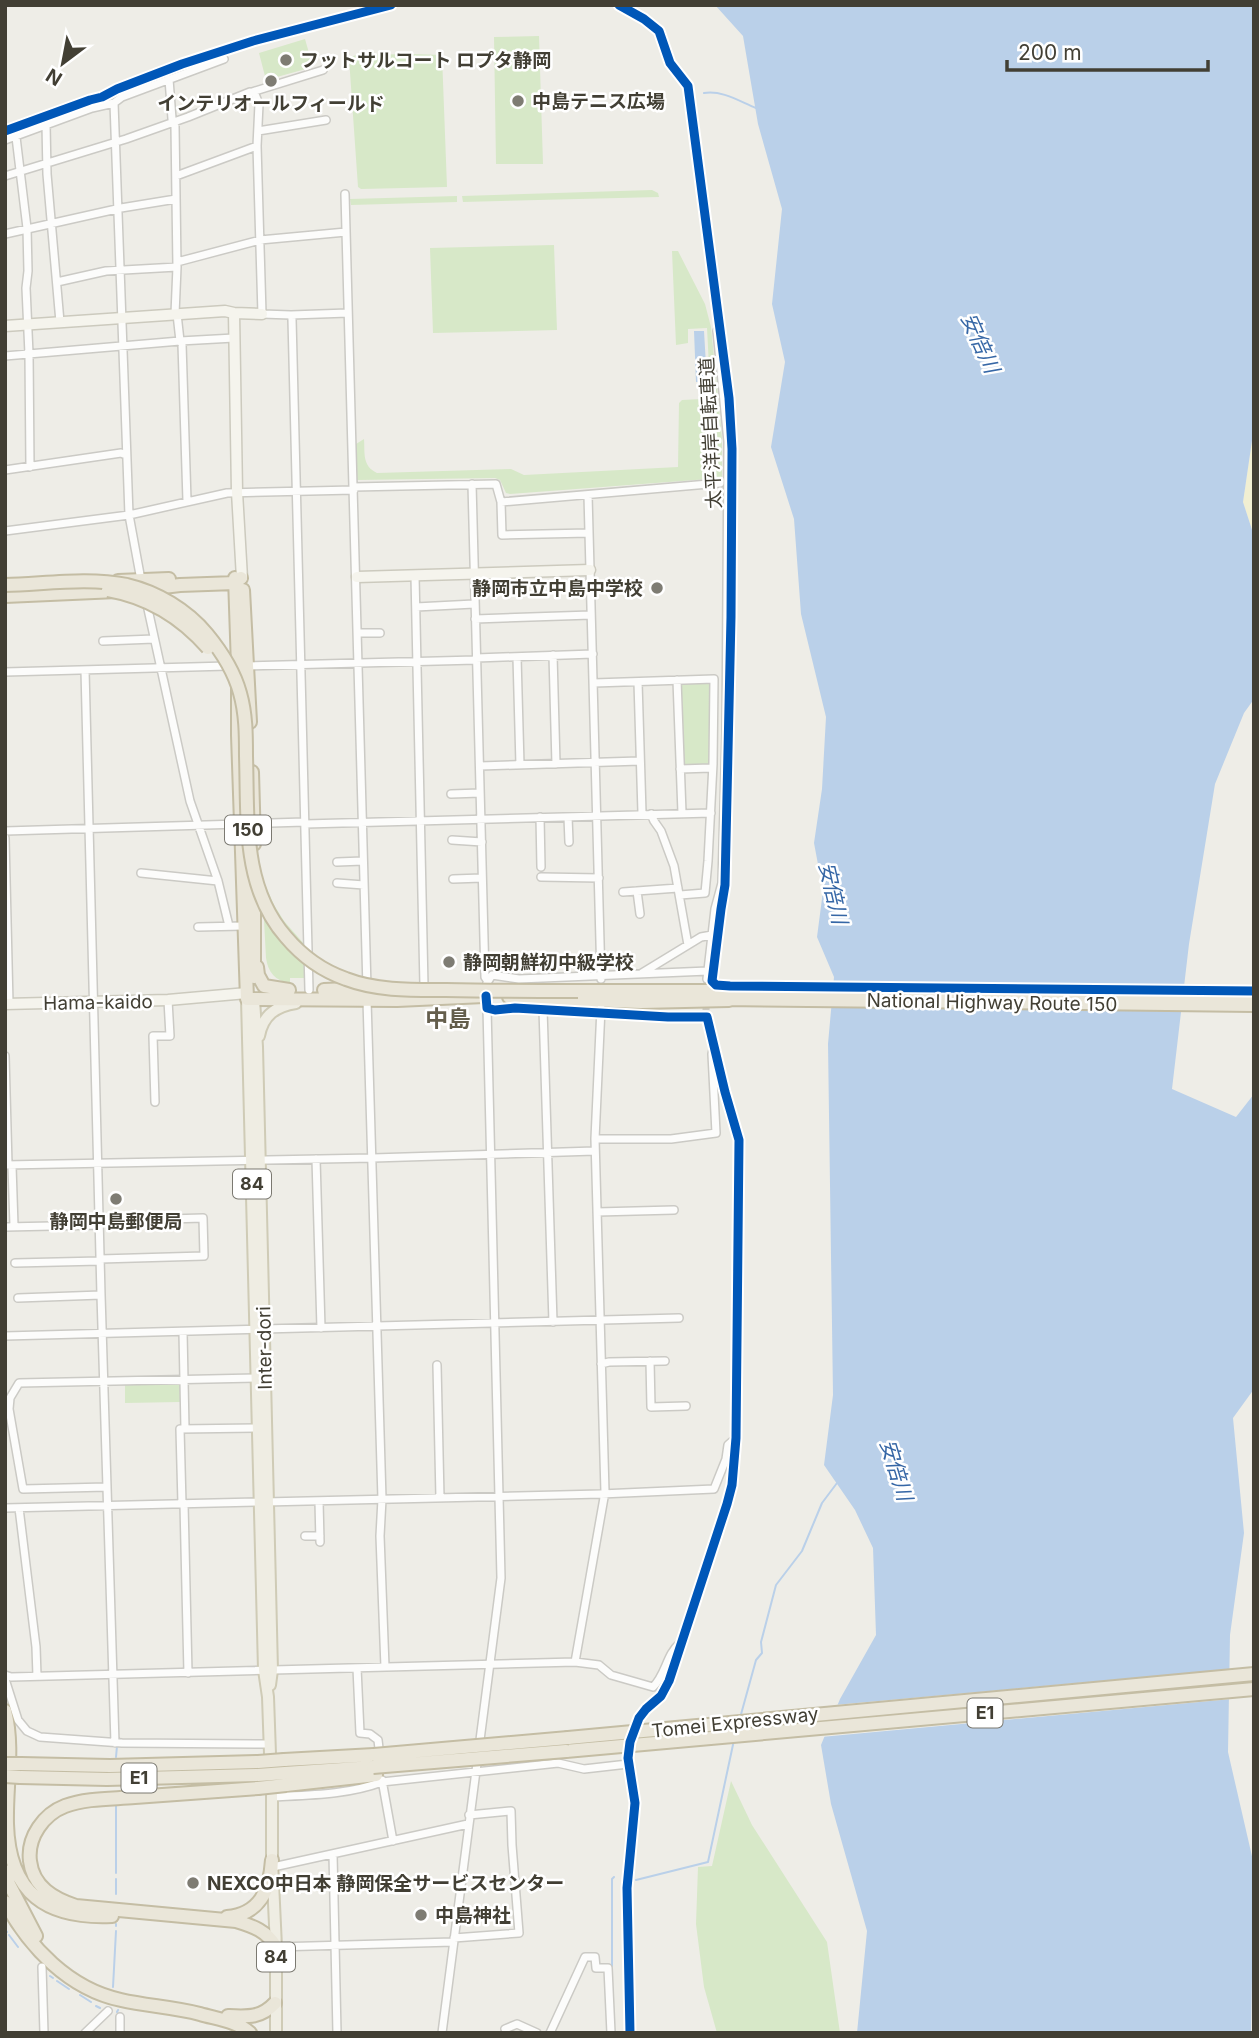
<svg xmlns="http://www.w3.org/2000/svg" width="1259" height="2038" font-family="Inter,'Noto Sans JP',sans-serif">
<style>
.green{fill:#d7e8c8}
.sand{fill:#f1efd2}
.water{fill:#bad0e9}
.pier{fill:#eeede7}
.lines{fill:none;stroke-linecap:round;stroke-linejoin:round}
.stream{stroke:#bad0e9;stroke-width:2}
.street-tunnel{stroke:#cccac3;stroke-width:7;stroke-dasharray:7 3.5;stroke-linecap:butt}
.street-casing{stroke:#cbcac5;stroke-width:10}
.secondary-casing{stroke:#cccabe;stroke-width:13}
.primary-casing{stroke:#cfcbb6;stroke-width:14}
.highway-casing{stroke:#c4bda4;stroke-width:16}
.street{stroke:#fcfcfb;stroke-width:7}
.secondary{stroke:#f5f4ed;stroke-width:10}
.primary{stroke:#efede3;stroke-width:10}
.highway{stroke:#eae6d9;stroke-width:12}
.highway-bridge-casing{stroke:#c4bda4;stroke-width:16;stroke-linecap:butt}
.highway-bridge{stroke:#eae6d9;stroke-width:12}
.cycleway-casing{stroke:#fff;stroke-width:13}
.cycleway{stroke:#0057b8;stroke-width:9}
.poi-dot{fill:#7e7c73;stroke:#fff;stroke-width:2.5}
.labels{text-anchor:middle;stroke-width:5;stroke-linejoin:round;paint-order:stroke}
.shield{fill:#fff;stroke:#7b7971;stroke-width:2}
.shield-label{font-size:18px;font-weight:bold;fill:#423f34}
.poi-label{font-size:19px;font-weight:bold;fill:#423f34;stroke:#fff;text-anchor:start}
.street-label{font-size:19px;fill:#423f34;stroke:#fff}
.water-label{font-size:21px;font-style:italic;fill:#3667a6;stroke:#fff}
.quarter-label{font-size:23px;font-weight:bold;fill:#645e4c;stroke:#fff}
</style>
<rect width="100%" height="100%" fill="#eeede7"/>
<path class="green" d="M539,36l4,128h-47l-2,-127z
M305,39l8,28 -47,13 -7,-27z
M412,54l30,1 5,132 -86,2 -3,-2 -9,-129 7,-3z
M652,190l6,3 1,4 -196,5 -1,-6z
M457,196v6l-106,3 -1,-6z
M554,245l3,85 -124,3 -3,-85z
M672,251h6l27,53 6,23 11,111v40l-212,16 -4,-1 -6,-13 -5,-2 -138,2 -1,-36 8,-5c1,14 -2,27 13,34l134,-4 13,6 154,-8 1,-64 3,-3 20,-1 8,-14 -3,-57 -19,1v14l-12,2z
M683,683h26l2,2v79l-2,2 -24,1 -2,-3 -3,-78z
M262,882h2l10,23 10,16 21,24 2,38h-2l-1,-5h-14v5c-15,-2 -22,-11 -24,-25z
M125,1385h55v17l-55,1z
M731,1781l21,44 75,117 13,91h-123l-13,-46 -8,-63 2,-57 14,-1z"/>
<path class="sand" d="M1254,427v109l-11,-34z"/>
<path class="water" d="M715,5h539v422l-11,75 11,34v163l-10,14 -29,71 -26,160 -17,145 64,28 18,-23v295l-21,29 11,115 -14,102 -2,117 26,113 -3,168h-394l10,-102 -36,-127 -10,-59 19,-46 36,-64 -3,-87 -18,-38 -31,-45 9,-70 -5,-351 6,-67 -17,-40 6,-46 -9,-48 8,-54 4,-72 -25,-103 -7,-95 -23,-72 14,-85 -13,-58 10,-95 -24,-85 -15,-88z
M694,331h10l3,51h-11z"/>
<path class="pier" d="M1233,1669l-1,30 -411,38 13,-32z"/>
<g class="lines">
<path class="stream" d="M704,93c18,-3 35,8 52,15
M740,1718l16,-58 6,-7 -1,-11 15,-57 26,-34 20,-48 15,-20
M116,1757l1,-11
M116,1873v-68
M636,1880l72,-18 26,-122
M116,1894v-15
M116,1924v2
M5,1930l2,2
M9,1935l9,12
M612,1966v-87l2,-2
M50,1976l3,2
M57,1981l12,8
M113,1987l3,-56
M80,1995l11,7
M96,2006l4,2
M117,2012l1,-2"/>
<path class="street-tunnel" d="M706,1010l1,-31"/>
<defs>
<path id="street" d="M169,79l3,40 3,7 2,141 -2,47
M252,92l71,-22
M114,103l15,412 12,65
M46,124l1,50 13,148
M258,131l68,-11
M16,137l11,91 1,43 -2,17 3,66 1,113
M5,140l87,-32 22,-5 8,-6 102,-38
M5,176l121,-37 62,-22 62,-25 5,2 4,10 -2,42 5,168 29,1 1,4 17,671
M176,176l81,-30
M345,194l8,293 143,-3 5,18 219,-19
M5,234l116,-26 55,-9
M177,262l83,-22 86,-8
M57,282l49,-11 71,-4
M177,314l3,27 2,3 5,157
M291,315l57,-2
M5,356l175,-15 54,-3
M5,470l116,-17 5,2
M472,484l13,493 2,3
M353,487l14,501
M588,495l13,484
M501,502l1,33 87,-2
M5,531l124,-16 98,-22 127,-3
M415,576l9,410
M146,600l44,201 28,80 11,45
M416,607l58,-3
M475,619l116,-4
M358,633h22
M103,641l51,-2
M553,655l3,109
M517,657l3,108
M476,658l117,-4
M248,666l228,-6
M85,670l16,625 14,448
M5,672l223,-6
M677,680l5,133
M638,682l4,131
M594,683l120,-4 -1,85 -5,97 -3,32 -25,2
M480,766l160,-5
M680,769l31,-1
M451,794l29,-1
M651,814l3,7 7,10 13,35 14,79
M540,817l1,50
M568,817l1,25
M305,824l406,-11
M5,831l300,-9
M5,838l4,166
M452,840l30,2
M337,862l26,-1
M141,873l77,8
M541,877l58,1
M453,879l29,-1
M337,883l27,2
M637,891l3,23
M623,892l55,-4
M198,927l45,-1
M642,973l59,-36 11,-2
M707,979l8,-70 7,-26 4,-150 2,-291 -11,-111
M487,983l5,-8 27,4 189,-8
M367,1000l15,499 -2,37 5,131
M486,1005l1,3 8,2 20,-2 153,9h39l18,75 14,48 -3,298 -4,47 -5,19 -58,177c-9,19 -20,21 -30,37
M543,1009l10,313
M5,1056l3,109
M155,1102l-2,-66h17l-2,-36
M595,1139h76l45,-6 -4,-79 2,-9
M316,1159l5,169
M5,1165l368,-7 222,-7
M12,1166l2,60
M597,1212l77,-2
M100,1221l103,-3 1,38 -104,3
M5,1227l95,-2
M15,1263l85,-2
M18,1298l83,-3
M183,1332l2,97
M5,1336l674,-18
M650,1361l1,46 35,-1
M601,1364l8,-2 56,-1
M437,1365l3,133
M107,1487l-84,2 -14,-80 1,-11 9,-15 238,-5
M319,1501l1,41
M182,1504l-2,-75 78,-1
M184,1504l4,169
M5,1508l596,-14 113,-5 12,-30 2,-14 8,-7
M19,1508l17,139 1,29
M305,1536h15
M575,1662l30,-170 -10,-353 6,-131
M357,1668l3,65 10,1 8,6 2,17
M5,1675l6,2 564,-15 24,3 12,10 42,12c13,-12 13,-32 27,-44
M5,1679l13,41 9,11 13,6 82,6 148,1
M628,1758l7,45 -8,85 3,145
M382,1780l11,61
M272,1797c37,-2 75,-2 110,-15l176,-19 26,6 44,-5
M333,1854l4,179
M273,1867l195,-43
M454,1938l65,-5 -7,-88 -1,-34 -42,4
M276,1947l177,-5
M42,1967l2,66
M505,2029l12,-5 20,9
M85,2033l23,-22
M120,2033v-16
M442,2033l59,-455 -14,-570
M550,2033l35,-76h10l1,11h12l3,65"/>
<path id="secondary" d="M234,313l3,179 5,86
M5,326l220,-15 9,2 28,1
M357,577l233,-7
M5,1004l163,-4 79,-7"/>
<path id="primary" d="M247,999l17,671 4,27 2,57
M254,999l3,48 15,623 -2,15
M259,1036c4,-21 17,-30 37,-33
M272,1792v68l4,87v86"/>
<path id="highway" d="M235,578l3,88v69l9,264 150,1 87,-4
M118,581l51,-2
M138,590l42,-5 55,-2 6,-5
M243,590l7,132
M5,596l112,-5
M252,772l2,72
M257,967l1,8 6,11 25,4
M254,977v-97
M324,990l49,-2
M578,991h152l524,5
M509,997l132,5 88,-2
M722,999l532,6
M5,1711c9,37 1,75 2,113 2,70 40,95 105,92
M568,1738l686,-64
M566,1751l688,-62
M284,1760l90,-5
M21,1764l89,2 148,-4
M285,1773l88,-6
M20,1777l87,2 151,-4
M286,1785l90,-10
M258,1788c-41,3 -82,6 -123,9 -23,2 -48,1 -70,9 -21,8 -38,31 -35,55 3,26 24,38 46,45l160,15c17,5 31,10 40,26
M5,1871l4,13 27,52
M5,1902c24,45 64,87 116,98 26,6 53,7 79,14 17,5 37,7 50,19
M227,1917c33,-3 43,-27 45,-57
M228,2016c20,1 33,2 47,-13"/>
</defs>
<use href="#street" class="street-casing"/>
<use href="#secondary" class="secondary-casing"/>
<use href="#primary" class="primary-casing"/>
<use href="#highway" class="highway-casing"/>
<use href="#street" class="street"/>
<use href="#secondary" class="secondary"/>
<use href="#primary" class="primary"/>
<use href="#highway" class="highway"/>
<defs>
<path id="highway-bridge" d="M5,585c40,-1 83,-8 122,0 30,7 60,25 80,49 14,17 27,37 33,59 6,21 6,42 6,63 2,63 -4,131 40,181 16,19 37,34 60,42 31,12 67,11 100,11 44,1 88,1 132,1
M108,590c40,7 73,27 100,58
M374,1755l194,-17
M258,1762l26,-2
M5,1764h16
M373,1767l193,-16
M258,1775l27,-2
M5,1776l15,1
M258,1788l28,-3"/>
</defs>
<use href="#highway-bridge" class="highway-bridge-casing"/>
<use href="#highway-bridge" class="highway-bridge"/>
<defs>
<path id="cycleway" d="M619,5l25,14 15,12 11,32 18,23 41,312 3,51 -1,168 -6,268 -4,24 -9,72 4,4 14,1 524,5
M5,131l85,-31 12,-3 15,-8 65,-25 71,-23 138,-36
M486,996l1,12 8,2 20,-2 153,9h39l18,75 14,48 -3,298 -4,47 -5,19 -58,177 -8,15 -15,13 -7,9 -9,24 -2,16 7,45 -8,85 3,145"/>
</defs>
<use href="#cycleway" class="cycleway-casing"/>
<use href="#cycleway" class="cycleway"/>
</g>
<g class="poi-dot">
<circle cx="286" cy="60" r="7"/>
<circle cx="271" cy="81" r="7"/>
<circle cx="518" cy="101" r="7"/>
<circle cx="657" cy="588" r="7"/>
<circle cx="449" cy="962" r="7"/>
<circle cx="116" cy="1199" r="7"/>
<circle cx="193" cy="1883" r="7"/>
<circle cx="421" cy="1915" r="7"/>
</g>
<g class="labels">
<g class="shield">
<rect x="225" y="815.5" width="46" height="29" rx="5"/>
<rect x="233" y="1169.5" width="38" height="29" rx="5"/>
<rect x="967.5" y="1698.5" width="35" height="29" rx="5"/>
<rect x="121.5" y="1763.5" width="35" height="29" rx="5"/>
<rect x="257" y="1942.5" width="38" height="29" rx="5"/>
</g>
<g class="shield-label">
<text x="248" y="836">150</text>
<text x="252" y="1190">84</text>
<text x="985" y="1719">E1</text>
<text x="139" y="1784">E1</text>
<text x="276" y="1963">84</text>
</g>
<g class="poi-label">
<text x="300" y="67">フットサルコート ロプタ静岡</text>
<text x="532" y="108">中島テニス広場</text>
<text x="271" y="110" text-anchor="middle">インテリオールフィールド</text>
<text x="643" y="595" text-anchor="end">静岡市立中島中学校</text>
<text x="463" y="969">静岡朝鮮初中級学校</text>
<text x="116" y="1228" text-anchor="middle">静岡中島郵便局</text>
<text x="207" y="1890">NEXCO中日本 静岡保全サービスセンター</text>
<text x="435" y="1922">中島神社</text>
</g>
<g class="street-label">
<text transform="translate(710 433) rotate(-93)" y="7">太平洋岸自転車道</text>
<text transform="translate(98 1002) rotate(-1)" y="7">Hama-kaido</text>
<text transform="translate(992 1002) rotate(1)" y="7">National Highway Route 150</text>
<text transform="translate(264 1348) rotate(-91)" y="7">Inter-dori</text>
<text transform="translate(735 1722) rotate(-6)" y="7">Tomei Expressway</text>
</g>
<g class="water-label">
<text transform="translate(980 343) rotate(66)" y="7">安倍川</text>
<text transform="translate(833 893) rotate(77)" y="7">安倍川</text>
<text transform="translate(896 1470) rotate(73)" y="7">安倍川</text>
</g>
<g class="quarter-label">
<text x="448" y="1027">中島</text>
</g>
</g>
<rect width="1259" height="2038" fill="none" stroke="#423f34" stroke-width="14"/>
<g transform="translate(63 63) rotate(212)" stroke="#ffffff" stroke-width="5" paint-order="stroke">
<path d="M0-5L12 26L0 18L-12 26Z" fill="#423f34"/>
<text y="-10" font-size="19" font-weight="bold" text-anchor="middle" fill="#423f34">N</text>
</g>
<path d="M1007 60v10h201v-10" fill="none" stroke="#423f34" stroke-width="3.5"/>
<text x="1018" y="60" font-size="21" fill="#423f34" stroke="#ffffff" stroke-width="5" paint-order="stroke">200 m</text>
</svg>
